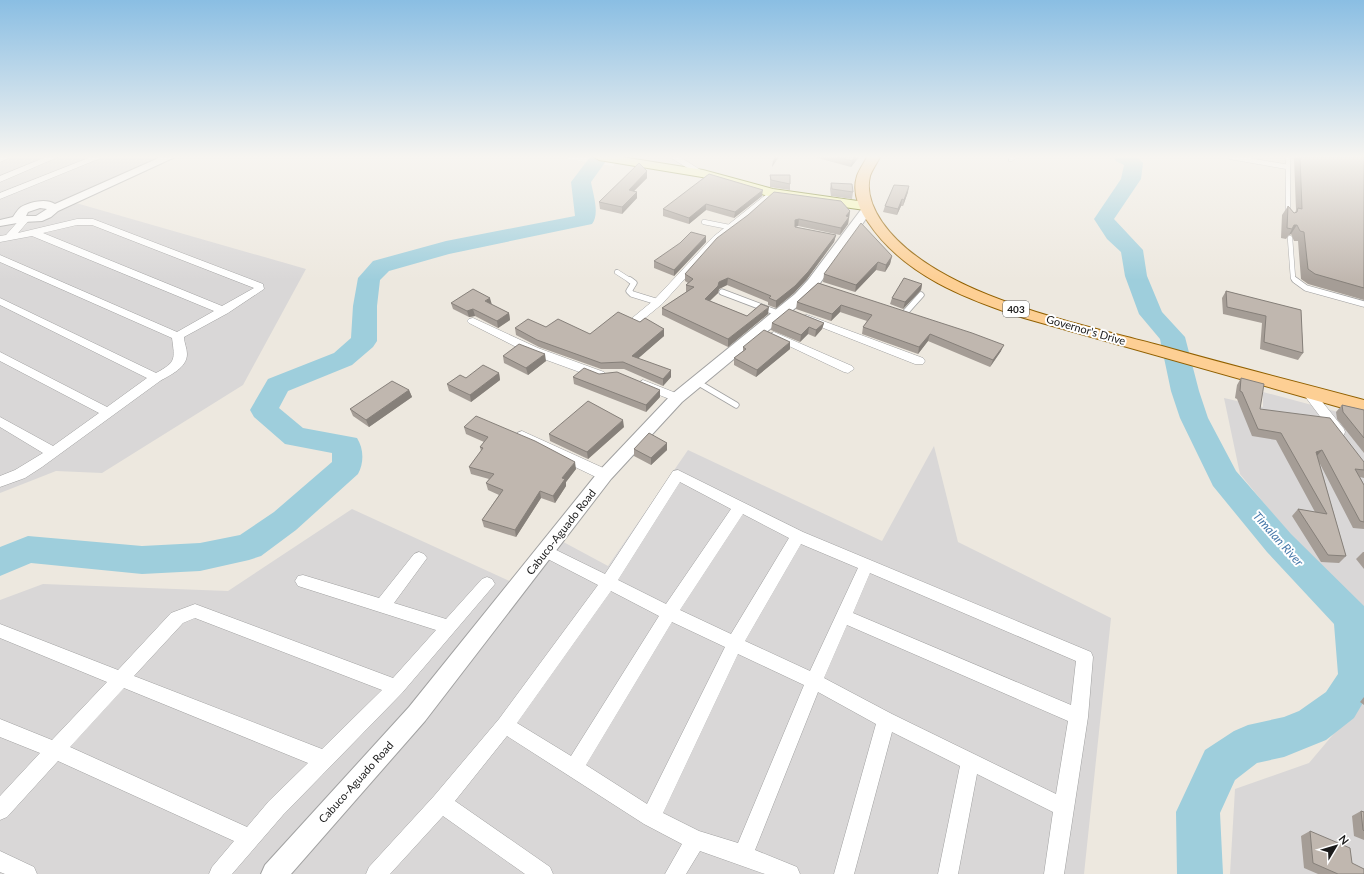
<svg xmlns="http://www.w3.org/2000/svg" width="1364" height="874" font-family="Lato,sans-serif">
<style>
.residential{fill:#d9d7d7}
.pier{fill:#fff}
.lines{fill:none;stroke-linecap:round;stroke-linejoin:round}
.river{fill:#9ecedc;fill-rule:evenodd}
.service-far1-casing{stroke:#a1a1a1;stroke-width:5.5}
.service-casing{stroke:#a1a1a1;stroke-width:7}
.minor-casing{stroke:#a1a1a1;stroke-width:1}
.tertiary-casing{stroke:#a1a1a1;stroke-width:2}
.secondary-casing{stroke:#657003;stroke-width:2}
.primary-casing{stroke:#916000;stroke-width:2}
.service-far1{stroke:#fff;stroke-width:4.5}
.service{stroke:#fff;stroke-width:5.5}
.minor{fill:#fff;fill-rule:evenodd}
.tertiary{fill:#fff;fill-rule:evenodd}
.secondary{fill:#f7fab0;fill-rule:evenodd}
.primary{fill:#fdcf94;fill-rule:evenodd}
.wall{fill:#a59d96}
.shaded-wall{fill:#86807a}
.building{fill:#c0b7af;stroke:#86807a}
.labels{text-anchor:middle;stroke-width:4;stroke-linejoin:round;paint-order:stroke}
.shield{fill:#fff;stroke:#5f5f5f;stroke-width:1}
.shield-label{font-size:10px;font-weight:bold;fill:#1a1a1a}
.street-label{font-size:11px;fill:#1a1a1a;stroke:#fff}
.water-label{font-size:12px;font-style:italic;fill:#4779aa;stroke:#fff}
</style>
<rect width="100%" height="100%" fill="#ede8df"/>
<path class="residential" d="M0,157h185l-3,2 -4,-2 -102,46 230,66 -63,116 -141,88 -46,-2 -56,22z
M1263,392l101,27v206l-124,-151 -16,-76 39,9z
M934,446l24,96 153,76 -27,256h-1084v-274l43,-16 185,7 124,-82 166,76 38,-47 52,28 80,-116 194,91z
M1364,698v176h-134l5,-85 74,-26z"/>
<path class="pier" d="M569,157h52l-8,9 -46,-7z"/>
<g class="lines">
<path class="river" d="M590,157h19l-18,25c2,12 9,32 1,42l-143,30 -60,17 -9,9 -3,26v35l-4,6 -21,18 -64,26 -9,17 24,20 54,10c7,11 7,25 1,36l-62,56 -35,26 -12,4 -49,11 -58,3 -111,-11 -31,13v-29l28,-11 114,10 58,-3 40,-8 34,-23 58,-50v-9l-47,-9 -31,-27 -4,-7 18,-31 66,-26 17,-15 2,-32 5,-28 15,-17 73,-20 129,-25 -4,-34z
M1113,157h24l6,6 -2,16 -27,40 29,31 4,26 15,36 23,25 14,54 9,27 28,53 55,63 73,72v95l-10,17 -28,22 -42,17 -27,6 -22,17 -15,33 3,61h-46l-1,-62 29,-62 29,-19 14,-6 36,-8 15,-6 27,-19 12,-18 -4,-50 -67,-72 -54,-66 -33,-68 -9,-27 -11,-52 -21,-25 -14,-38 -4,-24 -14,-13 -13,-20 27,-40 3,-14 -8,-4z"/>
<defs>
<path id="service-far1" d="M1231,157l57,10
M1288,158v55
M704,222l25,5
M1290,238l3,40 3,3
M617,272l14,9"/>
<path id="service" d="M630,280l4,3 -5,8 3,3 26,8
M1295,280l11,8 58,16
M722,292l58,22
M904,314l17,-19
M697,382l39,23"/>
<path id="minor" d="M0,157h11l-11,5z
M46,157h12l-58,25v-6z
M91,157h12l-103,42v-6z
M670,157h10l27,17 -4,3 -3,-1z
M1009,157h8l-5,4h-3z
M772,190l3,1v4l-18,17 -38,29 -57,63 -23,19h-8l-2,-2 2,-2 23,-19 59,-63z
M25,216l5,3 -12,14 59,-14h16l170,65 1,5 -36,24 -44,24c0,6 3,11 3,17 0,14 -17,21 -27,27l-118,86 -17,11 -25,9v-11l15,-6 28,-17 -43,-26v-10l53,29 46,-33 -99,-52v-9l107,55 40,-29 -147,-73v-7l156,75c20,-11 19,-13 16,-35l-172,-76v-7l177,77 37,-21 -182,-75 -32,6v-6l6,-1 16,-18zM77,225h15l162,63 -32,18 -179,-73z
M807,315l116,43 2,3 -2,3h-8l-112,-44 -1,-2 1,-2z
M473,318l65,30 66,24 2,3 -6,4 -4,-1 -66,-24 -61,-31 -2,-2 2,-2z
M774,332l78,34 2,3 -6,4 -4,-1 -74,-35 -2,-2z
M643,380l38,15 2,3 -2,3 -4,1 -38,-15 -2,-3z
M1308,388l4,1 32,40 1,3 -1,3h-10l-30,-40 -2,-3 2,-3z
M522,431l88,40 2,4 -2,4 -5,1 -5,-1 -83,-40 -1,-3 1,-3z
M678,470l125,62 288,120 2,5 -5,60 -24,157h-20l9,-62 -76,-38 -19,100h-20l22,-108 -68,-34 -38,142h-20l42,-150 -58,-32 -63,158 42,17 3,7h-35l-65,-23 -14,23h-21l17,-30 -38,-20 -137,-88 -52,65 95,66 3,7h-28l-82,-58 -53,58h-24l3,-7 65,-71 65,-77 99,-134 -58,-30 -2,-4 2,-4 5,-2 5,2 55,27 68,-103zM680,482l51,27 -65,95 -48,-24zM743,514l46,24 -58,96 -51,-24zM801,544l57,24 -48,103 -65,-30zM870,573l206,88 -5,44 -218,-92zM611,591l48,25 -88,140 -54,-33zM672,622l53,25 -78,157 -61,-39zM847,625l221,96 -12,73 -164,-80 -68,-36zM738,654l66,31 -66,158 -39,-12 -36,-18z
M419,552l5,2 3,4 -33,45 52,16 36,-40 5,-2 5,2 3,5 -93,109 -119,122 -51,59h-23l3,-7 22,-26 -176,-80 -51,56 -7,3v-24l40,-43 -40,-16v-18l52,21 55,-58 -107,-44v-14l118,46 53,-57 24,-9 198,74 43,-48 -138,-44 -3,-5 3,-5 5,-1 76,23 35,-44zM195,618l187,72 -60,59 -188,-73 49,-53zM124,688l184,75 -39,38 -22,26 -177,-80z
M0,851l34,16 3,7h-32l-5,-2z"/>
<path id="tertiary" d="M161,157h14l-117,54 -7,6 -9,4 -19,1 -23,4v-6l13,-3c2,-3 5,-8 8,-10 9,-5 25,-9 34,-3zM40,208l7,1 -11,7h-10l2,-4z
M867,206l6,3 -55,77 -13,14 -123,102 -71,77 -186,242 -134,153h-30l4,-9 144,-158 190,-236 73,-77 123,-100 13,-14 55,-73z"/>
<path id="secondary" d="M594,157h28l81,13 70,19 92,13 6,4 -6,4 -93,-13 -70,-20 -103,-17z"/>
<path id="primary" d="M867,157h13c-3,6 -8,13 -10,19 -4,16 3,33 12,46 52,74 196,101 280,124 67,19 135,36 202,54v14l-340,-96c-58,-19 -121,-43 -156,-96 -9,-13 -16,-30 -11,-46 2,-6 7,-13 10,-19z"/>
</defs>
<use href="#service-far1" class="service-far1-casing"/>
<use href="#service" class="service-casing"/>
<use href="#minor" class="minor-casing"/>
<use href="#tertiary" class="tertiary-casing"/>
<use href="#secondary" class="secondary-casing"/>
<use href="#primary" class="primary-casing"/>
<use href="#service-far1" class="service-far1"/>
<use href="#service" class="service"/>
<use href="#minor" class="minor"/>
<use href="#tertiary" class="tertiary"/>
<use href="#secondary" class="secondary"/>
<use href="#primary" class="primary"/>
</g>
<path class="wall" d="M814,157h45l-8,10z
M1293,157h71v143l-56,-16 -7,-5 -3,-38h-4l-3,-7 -2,1 -3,4 -5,-1 1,-23 6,-9 6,7h1l1,-3 -2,-52z
M647,171v7l-13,13 3,1v6l-15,16 -22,-5 -1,-7z
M770,175l20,9v6l-20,-3z
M831,183l22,9 -1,7 -21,-3 -1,-7z
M908,192l-5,14h-2l-4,9 -14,-3 2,-6z
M762,196l-28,22 -28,-8 -17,14 -26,-8v-7z
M850,211l-2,13 -8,11 -42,-9 -3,1 41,8 -2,7 -27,37 -13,14 -18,15 -8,-3v-3l-41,-17 -8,4 -1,4 -8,8 37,15 21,-2 -40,33 -66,-32v-7l25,-16h-1v-7l2,-2 -3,-2v-7l63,-59z
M706,242l-32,34 -20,-8v-7z
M892,256l-2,8 -5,8 -9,-2 -21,22 -32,-10 1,-8z
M818,283l183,68 -11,16 -62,-26 -10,13 -56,-20 1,-7 4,-6 -27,-9 -9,9 -35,-12 1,-7z
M922,284l-1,6 -18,19 -13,-5 2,-6z
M1226,291l75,19 2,43 -5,7 -38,-11 2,-26 -39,-9 -1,-16z
M451,303l41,2 17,8 1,7 -12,8 -23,-12 -6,1 -16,-8z
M640,322l24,7v7l-26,22 33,19 -8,9 -39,-17h-23l-62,-22 -23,-12 -1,-7 31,-1 44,7z
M772,323h52l-2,6 -7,8 -7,-3 -8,8 -29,-12z
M743,347l47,2 -34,28 -22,-12v-7l9,-7z
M503,356l43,5 -18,14 -24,-12z
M499,373l1,7 -29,22 -22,-11 -2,-7 19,-6z
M573,377l87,20 -14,15 -72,-28z
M1241,378l19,31 104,53v16l-4,-1 4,8v44l-11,-1 -34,-66 27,94 -7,7 -18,-1 -29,-46 6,-7 17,3 -39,-72 -24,-4 -15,-37 -2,-1 2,-13z
M409,390l3,7 -43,30 -16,-11 -3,-7z
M1342,405l22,5v43l-27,-34 -1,-7z
M464,427l112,42 -10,13v4l-11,17 -14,-5 -25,39 -32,-10 -2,-7 17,-25 -11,-5 -2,-7 3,-4 -18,-5 -2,-7 12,-16 -1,-4 4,-5 -18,-8z
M624,427l-36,32 -38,-18 -1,-7z
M667,443v7l-16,15 -17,-9v-7z
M1363,552h1v17l-8,-10z
M1364,697v8l-4,-3z
M1361,811l3,1v28l-10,-4 -2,-20z
M1310,831l42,32 12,11h-46l-14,-6 -3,-32z"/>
<path class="shaded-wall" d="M775,157h4l-7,10 1,-6z
M855,157h4l-8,10 1,-6z
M647,171v7l-18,18v-6z
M909,186l-1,6 -5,14 1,-6z
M763,190l-1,6 -28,22 1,-6z
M637,192v6l-15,16v-7z
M902,199l-1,7 -4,9 1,-6z
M706,204v6l-17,14v-6z
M850,211l-1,7 -3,-2z
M849,217l-1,7 -8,11 1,-7z
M799,219l-1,7 -4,1 1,-7z
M1294,225h3l-6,9 -2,1z
M836,235l-2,7 -27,37 -13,14 -18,15v-7z
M706,236v6l-32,34v-6z
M892,256l-2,8 -5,8 1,-7z
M878,262l-2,8 -21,22 1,-7z
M728,278l-1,7 -8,4 -1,4 -14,13 1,-7 14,-17z
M922,284l-1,6 -18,19 2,-7z
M490,298l2,7 -7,-4z
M841,305l-1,7 -9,9 1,-7z
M769,307l-1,7 -40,33v-8z
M473,309l2,7 -6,1 -2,-6z
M509,313l1,7 -12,8 -1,-7z
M824,323l-2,6 -7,8 1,-7z
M809,327l-1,7 -8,8 1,-7z
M664,329v7l-31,27 -1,-7z
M930,334l-2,7 -10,13 1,-7z
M790,342v7l-34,28 1,-7z
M1004,345l-3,6 -11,16 3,-7z
M545,354l1,7 -18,14 -2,-7z
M671,370v7l-8,9v-7z
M499,373l1,7 -29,22 -1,-7z
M409,390l3,7 -43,30 -3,-7z
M660,390v7l-14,15v-7z
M623,420l1,7 -36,32 -1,-7z
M667,443v7l-16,15v-7z
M1322,450l-6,7v-5z
M575,462l1,7 -10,13v4l-11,17 -2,-7 9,-18z
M540,491l1,7 -25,39 -1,-7z"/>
<path class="building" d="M837,157h18l-3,4z
M1300,157h64v131l-49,-14 -7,-5 -4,-37 -4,-1 -3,-6h-3l-2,4 -5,-1 1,-22 6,7 3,-1 1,-4 4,1z
M639,163l8,8 -18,19 8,2 -15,15 -23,-5z
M709,174l54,16 -28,22 -29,-8 -17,14 -26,-9z
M770,175h20v9l-19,-4z
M831,183l21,1 1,8 -21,-3z
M894,185l15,1 -5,14 -2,-1 -4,10 -13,-3z
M774,192l67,9 9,10 -4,5 3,1 -8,11 -42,-9 -4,1v7l41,8 -28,37 -13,14 -19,15 -7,-3 2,-2 -43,-18 -9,4 -1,4 -13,13 42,17 14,-12 8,3 -41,32 -66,-31 32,-21 -8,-2 7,-6 -8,-5 32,-36 31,-23z
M861,223l31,33 -6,9 -8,-3 -22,23 -32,-11z
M691,232l15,4 -32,34 -20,-9 26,-18z
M904,278l18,6 -17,18 -13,-4z
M818,283l154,50 32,12 -11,15 -63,-26 -11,13 -56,-20 9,-12 -31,-10 -9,9 -35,-12z
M473,289l17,9 -5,3 24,12 -12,8 -24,-12 -6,2 -16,-8z
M1226,291l75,19 2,43 -39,-11 2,-26 -39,-9z
M789,309l35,14 -8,7 -7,-3 -8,8 -29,-12z
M618,312l22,10 5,-4 19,11 -32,27 39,14 -8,9 -40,-17 -22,1 -64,-23 -22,-12 13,-9 18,8 12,-8 32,15z
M764,330l26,12 -33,28 -23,-12 12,-9 -3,-2z
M519,344l26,10 -19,14 -23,-12z
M483,365l16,8 -29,22 -23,-11 13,-9 6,3z
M584,368l15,6 18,-2 43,18 -14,15 -73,-28z
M1241,378l23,6 -4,25 70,9 34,44v8l-9,-1 9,16v37l-4,-1 -38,-71 -6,2 30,104 -18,-1 -30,-46 29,5 -46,-81 -23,-4 -16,-37 -2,-1z
M392,381l17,9 -43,30 -16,-11z
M588,401l35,19 -36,32 -38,-18z
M1342,405l22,5v28l-21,-26z
M476,416l59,25 40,21 -13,16 3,1 -12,17 -13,-5 -25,39 -33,-10 21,-30 -17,-7 8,-9 -25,-7 14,-19 -3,-1 8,-10 -24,-10z
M649,433l18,10 -16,15 -17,-9z
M1361,811l3,1v19l-1,-1z
M1310,831l40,17 2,15 12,6v5h-26l-25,-11z"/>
<linearGradient id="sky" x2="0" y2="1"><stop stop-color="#8abee3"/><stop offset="0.56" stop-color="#f7f5f1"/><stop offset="1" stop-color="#f7f5f1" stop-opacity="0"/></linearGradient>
<rect width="1364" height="280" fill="url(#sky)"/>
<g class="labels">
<rect class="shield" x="1003" y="301" width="26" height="16" rx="3"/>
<g class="shield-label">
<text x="1016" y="313">403</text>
</g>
<g class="street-label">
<text transform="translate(1086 330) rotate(16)" y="4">Governor's Drive</text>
<text transform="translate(561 532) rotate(-52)" y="4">Cabuco-Aguado Road</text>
<text transform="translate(356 782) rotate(-48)" y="4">Cabuco-Aguado Road</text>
</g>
<g class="water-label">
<text transform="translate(1278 539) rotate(48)" y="4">Timalan River</text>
</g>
</g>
<g transform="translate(1336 846) rotate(52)" stroke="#ffffff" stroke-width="3" paint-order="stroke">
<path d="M0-3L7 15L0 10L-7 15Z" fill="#1a1a1a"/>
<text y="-6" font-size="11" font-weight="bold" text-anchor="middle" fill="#1a1a1a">N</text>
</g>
</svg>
